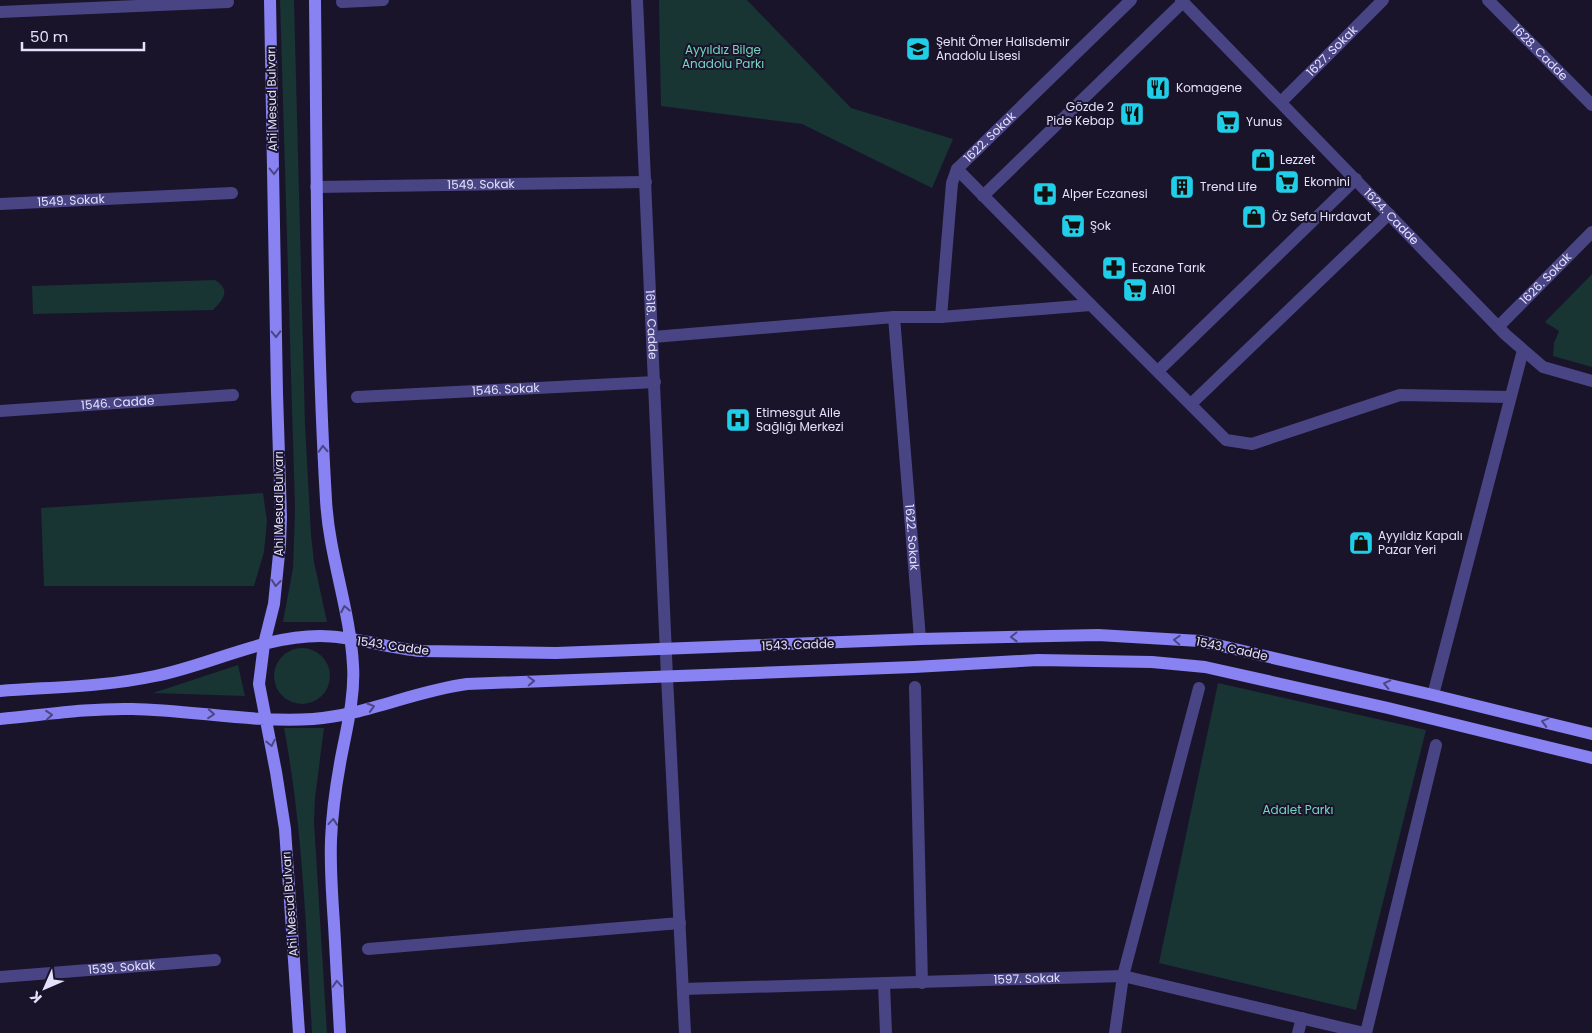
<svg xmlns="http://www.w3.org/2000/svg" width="1592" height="1033" font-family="Poppins,sans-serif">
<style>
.green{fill:#183433}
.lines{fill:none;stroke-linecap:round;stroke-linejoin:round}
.minor{stroke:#494484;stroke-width:12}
.tertiary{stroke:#494484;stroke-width:12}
.secondary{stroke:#8882f2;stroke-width:12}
.oneway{stroke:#4b4684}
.labels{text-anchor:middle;stroke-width:4;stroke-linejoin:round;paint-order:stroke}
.poi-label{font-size:12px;fill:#e5e1fc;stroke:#19142a;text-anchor:start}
.park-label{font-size:12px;fill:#73d6c0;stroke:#19142a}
.street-label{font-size:12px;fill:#e5e1fc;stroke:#19142a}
</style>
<rect width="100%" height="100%" fill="#19142a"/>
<path class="green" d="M280,0h14l11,424 6,111 3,27 13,60h-44l10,-54 2,-58z
M659,0h88l104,108 102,31 -21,49 -130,-64 -141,-18z
M1592,274v93l-39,-11 1,-13 5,-12 -14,-9z
M215,280c16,10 9,19 -2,30l-180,4 -1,-28z
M263,493l4,28 -3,31 -10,34h-210l-3,-78z
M274 676a28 28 0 1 1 56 0a28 28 0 1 1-56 0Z
M238,665l7,31 -92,-3z
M1218,683l208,47 -70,280 -197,-47z
M284,728h40l-9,70 -1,24 13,211h-15c-6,-102 -9,-205 -28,-305z"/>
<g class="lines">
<g class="minor">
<path id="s1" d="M1181,0l325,335 37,32 49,14"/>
<path id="s2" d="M1488,0l104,105"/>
<path d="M342,2l41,-2"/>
<path d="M0,12l228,-10"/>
<path id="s3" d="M1281,102l102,-102"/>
<path d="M957,169l134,136"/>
<path id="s4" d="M316,187l330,-5"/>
<path d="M983,196l200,-194"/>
<path id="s5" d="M0,204l232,-11"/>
<path id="s6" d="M894,317l26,322"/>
<path id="s7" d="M941,317l11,-134 5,-14 174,-169"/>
<path id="s8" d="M1498,327l94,-95"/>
<path d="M653,337l241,-20h47l150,-12 135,135 26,4 148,-49 110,2"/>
<path d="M1158,371l198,-192"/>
<path id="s9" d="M357,397l298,-15"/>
<path d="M1191,404l198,-190"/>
<path id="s10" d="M0,411l233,-16"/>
<path d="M915,687l7,296"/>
<path d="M1433,695l90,-345"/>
<path d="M368,949l312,-26"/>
<path id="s11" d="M0,977l215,-17"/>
<path d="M884,984l2,49"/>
<path id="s12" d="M683,989l440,-13 241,57"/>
<path d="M1115,1033l8,-57 76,-288"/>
<path d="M1298,1033l4,-15"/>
<path d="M1366,1033l70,-288"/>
</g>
<path class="tertiary" id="s13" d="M637,0l30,677 18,356"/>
<path class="secondary" d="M270,0l7,393 4,124 -1,27 -6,60 -10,40 -5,40 17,88 9,57 14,204
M315,0c2,167 1,334 11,500 3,56 24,109 27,165 2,31 -6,62 -12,93 -5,27 -9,55 -10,82 -1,28 1,56 3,84 2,36 4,73 6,109
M0,691c51,-4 104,-4 155,-15 55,-11 108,-40 165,-40 34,0 67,12 101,15l135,2 364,-14 178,-4 102,6 233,54 159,39
M0,719c44,-4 88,-11 132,-10 60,1 121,14 181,10 53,-4 101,-28 154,-35l447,-17 124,-7 114,2 53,5 183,41 204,50"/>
</g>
<defs><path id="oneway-chevron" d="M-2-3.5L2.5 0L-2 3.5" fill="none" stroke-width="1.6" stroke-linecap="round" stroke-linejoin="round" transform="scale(1.25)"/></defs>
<g class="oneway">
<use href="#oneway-chevron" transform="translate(274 171) rotate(89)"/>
<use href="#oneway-chevron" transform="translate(276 334) rotate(89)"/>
<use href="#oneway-chevron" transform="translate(323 449) rotate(-93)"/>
<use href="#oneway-chevron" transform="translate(276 583) rotate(96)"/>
<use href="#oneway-chevron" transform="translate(345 609) rotate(-101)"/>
<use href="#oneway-chevron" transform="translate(1014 637) rotate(179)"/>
<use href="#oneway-chevron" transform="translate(1177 640) rotate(-177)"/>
<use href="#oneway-chevron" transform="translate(531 681) rotate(-2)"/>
<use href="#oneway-chevron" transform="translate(1387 684) rotate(-167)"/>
<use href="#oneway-chevron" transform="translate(371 707) rotate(-17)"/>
<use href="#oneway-chevron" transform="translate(211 714) rotate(5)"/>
<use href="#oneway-chevron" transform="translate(49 715) rotate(-5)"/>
<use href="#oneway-chevron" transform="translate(1545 722) rotate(-165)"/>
<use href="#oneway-chevron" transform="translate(271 743) rotate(78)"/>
<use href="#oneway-chevron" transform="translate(333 822) rotate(-85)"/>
<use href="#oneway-chevron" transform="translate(337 984) rotate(-94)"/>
</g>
<defs>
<symbol id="school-square" viewBox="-11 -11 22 22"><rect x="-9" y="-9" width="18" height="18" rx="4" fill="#21cee7" stroke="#19142a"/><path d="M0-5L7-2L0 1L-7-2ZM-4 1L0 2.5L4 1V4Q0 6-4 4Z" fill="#111"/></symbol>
<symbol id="restaurant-square" viewBox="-11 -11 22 22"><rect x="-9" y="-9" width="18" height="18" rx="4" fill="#21cee7" stroke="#19142a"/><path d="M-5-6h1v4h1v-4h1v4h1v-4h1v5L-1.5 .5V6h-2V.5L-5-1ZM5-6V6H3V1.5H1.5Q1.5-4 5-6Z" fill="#111"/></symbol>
<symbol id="supermarket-square" viewBox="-11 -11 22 22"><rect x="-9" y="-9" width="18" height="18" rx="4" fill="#21cee7" stroke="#19142a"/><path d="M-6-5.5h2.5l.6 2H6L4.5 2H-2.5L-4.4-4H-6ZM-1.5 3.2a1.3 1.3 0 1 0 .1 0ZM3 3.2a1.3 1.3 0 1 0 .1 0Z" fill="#111"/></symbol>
<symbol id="shop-square" viewBox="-11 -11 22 22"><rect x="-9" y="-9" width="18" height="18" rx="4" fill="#21cee7" stroke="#19142a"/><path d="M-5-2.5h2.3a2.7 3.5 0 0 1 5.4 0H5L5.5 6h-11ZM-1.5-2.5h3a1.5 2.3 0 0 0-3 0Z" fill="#111"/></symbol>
<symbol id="building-square" viewBox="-11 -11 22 22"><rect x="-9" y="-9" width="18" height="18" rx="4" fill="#21cee7" stroke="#19142a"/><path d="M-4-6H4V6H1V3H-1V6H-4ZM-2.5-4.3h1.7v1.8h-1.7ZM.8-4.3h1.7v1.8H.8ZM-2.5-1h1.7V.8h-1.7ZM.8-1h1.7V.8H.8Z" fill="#111"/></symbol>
<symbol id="pharmacy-square" viewBox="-11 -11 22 22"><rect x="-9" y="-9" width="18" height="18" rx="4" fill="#21cee7" stroke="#19142a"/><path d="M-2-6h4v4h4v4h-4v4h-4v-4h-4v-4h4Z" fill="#111"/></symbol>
<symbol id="hospital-square" viewBox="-11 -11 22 22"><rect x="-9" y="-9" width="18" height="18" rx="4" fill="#21cee7" stroke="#19142a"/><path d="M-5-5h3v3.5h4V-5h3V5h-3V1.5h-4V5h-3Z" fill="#111"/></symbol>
</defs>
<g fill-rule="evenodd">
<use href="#school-square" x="904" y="35" width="28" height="28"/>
<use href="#restaurant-square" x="1144" y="74" width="28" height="28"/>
<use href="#restaurant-square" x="1118" y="100" width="28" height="28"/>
<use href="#supermarket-square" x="1214" y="108" width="28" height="28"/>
<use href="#shop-square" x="1249" y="146" width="28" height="28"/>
<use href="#supermarket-square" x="1273" y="168" width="28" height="28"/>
<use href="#building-square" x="1168" y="173" width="28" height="28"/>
<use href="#pharmacy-square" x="1031" y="180" width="28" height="28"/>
<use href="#shop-square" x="1240" y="203" width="28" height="28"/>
<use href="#supermarket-square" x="1059" y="212" width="28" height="28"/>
<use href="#pharmacy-square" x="1100" y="254" width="28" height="28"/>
<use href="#supermarket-square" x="1121" y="276" width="28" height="28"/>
<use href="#hospital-square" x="724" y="406" width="28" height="28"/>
<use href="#shop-square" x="1347" y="529" width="28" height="28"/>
</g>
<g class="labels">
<g class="poi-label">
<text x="936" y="46">Şehit Ömer Halisdemir<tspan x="936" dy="14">Anadolu Lisesi</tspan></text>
<text x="1176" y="92">Komagene</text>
<text x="1114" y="111" text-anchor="end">Gözde 2<tspan x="1114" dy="14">Pide Kebap</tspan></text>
<text x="1246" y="126">Yunus</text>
<text x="1280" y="164">Lezzet</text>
<text x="1304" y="186">Ekomini</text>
<text x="1200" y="191">Trend Life</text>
<text x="1062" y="198">Alper Eczanesi</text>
<text x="1272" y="221">Öz Sefa Hırdavat</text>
<text x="1090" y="230">Şok</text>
<text x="1132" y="272">Eczane Tarık</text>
<text x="1152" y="294">A101</text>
<text x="756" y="417">Etimesgut Aile<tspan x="756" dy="14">Sağlığı Merkezi</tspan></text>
<text x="1378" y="540">Ayyıldız Kapalı<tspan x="1378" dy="14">Pazar Yeri</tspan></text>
</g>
<g class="park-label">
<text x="723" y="54">Ayyıldız Bilge<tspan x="723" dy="14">Anadolu Parkı</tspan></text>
<text x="1298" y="814">Adalet Parkı</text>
</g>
<g class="street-label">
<text dy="4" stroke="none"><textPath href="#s3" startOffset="72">1627. Sokak</textPath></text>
<text dy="4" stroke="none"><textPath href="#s2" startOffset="74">1628. Cadde</textPath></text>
<text transform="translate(272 99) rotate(-91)" y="4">Ahi Mesud Bulvarı</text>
<text dy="4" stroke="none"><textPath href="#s7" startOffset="195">1622. Sokak</textPath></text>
<text dy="4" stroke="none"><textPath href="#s4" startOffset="165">1549. Sokak</textPath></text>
<text dy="4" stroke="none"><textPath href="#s5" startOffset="71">1549. Sokak</textPath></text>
<text dy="4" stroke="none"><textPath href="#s1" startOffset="302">1624. Cadde</textPath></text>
<text dy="4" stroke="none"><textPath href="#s8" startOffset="68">1626. Sokak</textPath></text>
<text dy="4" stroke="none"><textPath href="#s13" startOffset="325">1618. Cadde</textPath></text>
<text dy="4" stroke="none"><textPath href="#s9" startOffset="149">1546. Sokak</textPath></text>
<text dy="4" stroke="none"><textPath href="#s10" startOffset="118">1546. Cadde</textPath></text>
<text transform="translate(279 504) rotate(-90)" y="4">Ahi Mesud Bulvarı</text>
<text dy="4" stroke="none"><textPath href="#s6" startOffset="221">1622. Sokak</textPath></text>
<text transform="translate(798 645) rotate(-2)" y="4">1543. Cadde</text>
<text transform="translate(393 646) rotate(8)" y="4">1543. Cadde</text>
<text transform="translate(1232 649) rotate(12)" y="4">1543. Cadde</text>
<text transform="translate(290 904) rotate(-94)" y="4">Ahi Mesud Bulvarı</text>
<text dy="4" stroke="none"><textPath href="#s11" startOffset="122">1539. Sokak</textPath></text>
<text dy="4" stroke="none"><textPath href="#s12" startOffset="344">1597. Sokak</textPath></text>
</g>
</g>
<g transform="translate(45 988) rotate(225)" stroke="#19142a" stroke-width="4" paint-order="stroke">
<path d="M0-4L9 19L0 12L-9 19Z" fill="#e5e1fc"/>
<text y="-8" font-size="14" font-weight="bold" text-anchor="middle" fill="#e5e1fc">K</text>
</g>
<path d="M22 42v8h122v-8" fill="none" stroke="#e5e1fc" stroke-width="2.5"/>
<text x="30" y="42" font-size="15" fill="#e5e1fc" stroke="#19142a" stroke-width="4" paint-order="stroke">50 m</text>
</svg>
